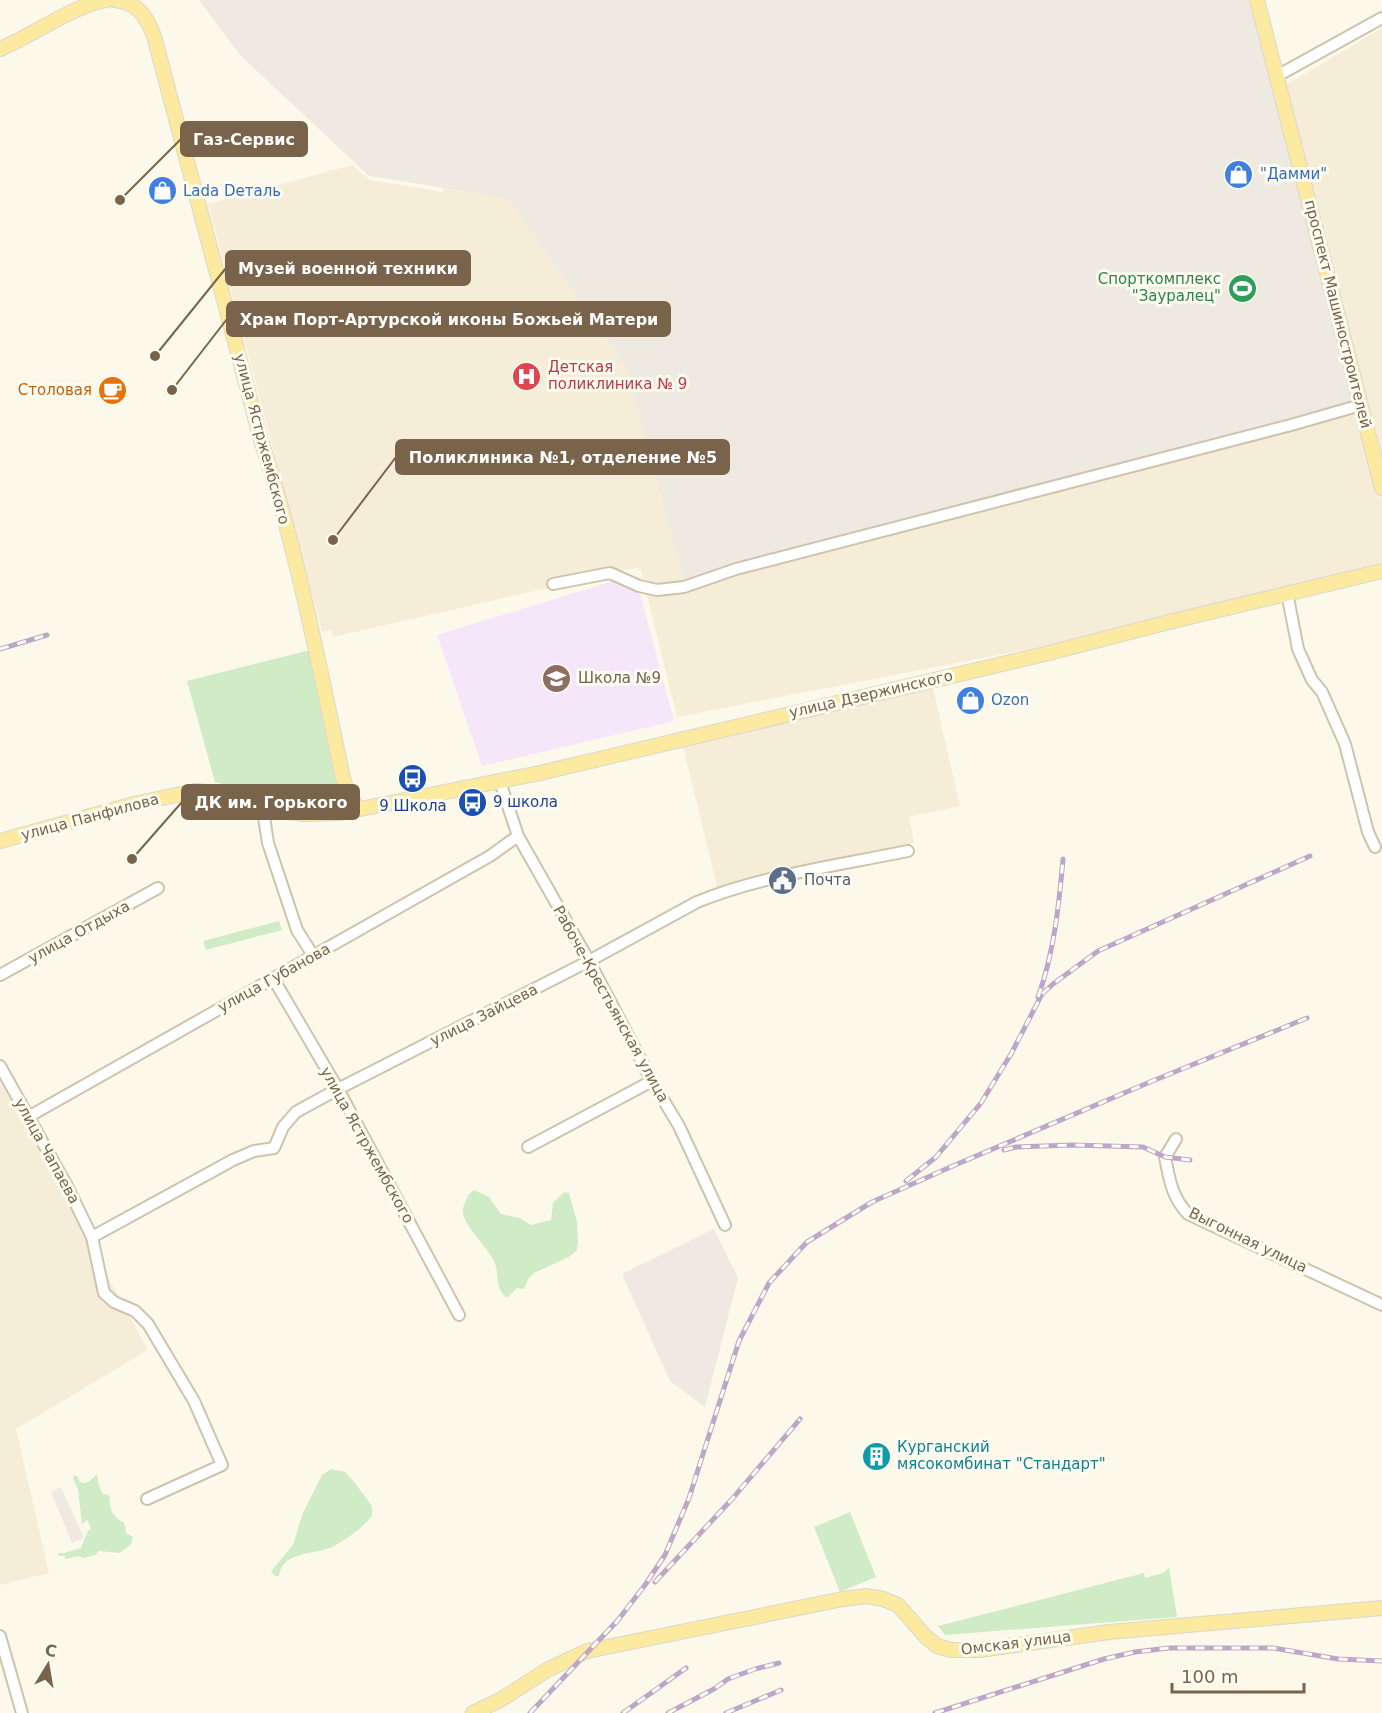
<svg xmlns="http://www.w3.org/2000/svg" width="1382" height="1713" font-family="'DejaVu Sans',sans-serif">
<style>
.residential{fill:#f5edd7}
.industrial{fill:#eeeae2}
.education{fill:#f6e6fa}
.green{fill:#cfecc7}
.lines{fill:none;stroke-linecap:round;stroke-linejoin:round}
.minor-casing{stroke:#d0c3ae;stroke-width:14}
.major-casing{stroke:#dcd7d0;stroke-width:16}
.minor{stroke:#fff;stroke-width:10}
.major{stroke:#fceaa1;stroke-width:14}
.rail-casing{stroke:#bfa6c9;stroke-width:5}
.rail{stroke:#fffcf1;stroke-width:3;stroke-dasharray:9;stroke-linecap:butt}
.labels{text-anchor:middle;stroke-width:6;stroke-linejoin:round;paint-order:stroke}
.shop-label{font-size:15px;fill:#366cbe;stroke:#fffcf1;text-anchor:start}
.leisure-label{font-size:15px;fill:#27864d;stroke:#fffcf1;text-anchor:end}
.street-label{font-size:15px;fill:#79644b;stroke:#fffcf1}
.health-label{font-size:15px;fill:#be3a42;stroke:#fffcf1;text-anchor:start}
.food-label{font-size:15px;fill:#c56008;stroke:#fffcf1;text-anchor:end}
.education-label{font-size:15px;fill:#785e54;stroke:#fffcf1;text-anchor:start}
.transit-label{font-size:15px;fill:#164399;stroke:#fffcf1;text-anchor:start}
.service-label{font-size:15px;fill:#4e5e75;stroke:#fffcf1;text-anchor:start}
.culture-label{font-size:15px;fill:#0d838f;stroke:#fffcf1;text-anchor:start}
.leader{fill:none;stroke:#79644b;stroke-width:2}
.callout-dot{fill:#79644b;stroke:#fffcf1;stroke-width:2}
.callout{fill:#79644b;stroke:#79644b;stroke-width:2}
.callout-label{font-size:16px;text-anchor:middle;font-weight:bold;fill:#fff}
</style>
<rect width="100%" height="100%" fill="#fdf9ea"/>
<path class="residential" d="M1382,28v437l-96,-380z
M352,165l18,15 73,12v-4l63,9 121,172 58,211 671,-179 26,98v67l-213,56 -492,95 -37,-150 -307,70 -2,-7 -9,2 -114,-428z
M933,688l27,118 -51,11 5,26 -130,29 -66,18 -35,-143z
M0,1080l148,270 -132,79 33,144 -49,12z"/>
<path class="industrial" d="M199,0h1054l103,401 -672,180 -57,-212 -120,-171 -138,-22 -129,-121z
M714,1229l24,49 -33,129 -35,-26 -48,-107z
M61,1487l23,51 -12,5 -21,-51z"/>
<path class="education" d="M616,580l23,9 35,132 -192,45 -45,-131z"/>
<path class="green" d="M314,649l31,149 -40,7 -90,-23 -28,-101z
M279,921l3,9 -76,20 -3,-9z
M474,1190l15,7 12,17 19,4 11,7 20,-5 2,-17 11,-11 5,1 8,29 1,20 -1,8 -8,7 -35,16 -5,5 -5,11 -7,-1 -9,9h-3c-11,-13 -5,-22 -11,-36 -7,-14 -29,-34 -31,-48 -1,-8 4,-12 5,-18z
M331,1469l14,3 10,11 17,23v10c-11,13 -24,23 -40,31 -18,8 -50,4 -53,29h-4l-4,-5 22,-26 9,-30 20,-40z
M97,1474l1,8 4,11 8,3c-2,8 2,18 8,23 3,3 6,1 7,7 1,2 0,5 1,7l7,4 -2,7 -11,9 -21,-2 -4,4 -12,3 -4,-2 -14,3v-3h-6l-1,-3h6l17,-5 7,-17 3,-3 -4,-8 -5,4 -4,-35 -5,-10 1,-4 3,1 3,6 4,1 6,-2z
M850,1512l26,65 -36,15 -26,-65z
M1169,1568l8,49 -232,18 -7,-9 206,-53 1,5 18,-5z"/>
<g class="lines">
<defs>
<path id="minor" d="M1277,76l105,-58
M553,584l57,-11 29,13 18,4 27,-3 52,-18 555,-144 70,-20
M1287,593l11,56 14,31 10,12 23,52 23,88 7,15
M500,782l18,54 71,125 63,120 27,45 46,99
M262,804l6,39 29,87 17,27
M0,975l158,-87
M273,978l65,111 121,226
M0,1066l67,120 25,51 12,56 10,9 21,9 13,13 46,77 28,64 -75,34
M28,1117l462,-261 28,-20
M1176,1139l-11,18c4,21 7,41 23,57l194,91
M528,1147l124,-66
M92,1237l141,-77 21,-9 20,-3 9,-21 13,-15 42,-23 251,-128 108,-59c63,-26 143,-37 211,-51
M0,1636l22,77"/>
<path id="major" d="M114,0c23,2 32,15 40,36l107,404c36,110 58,225 82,338l3,10 12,21
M1257,0l125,488
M0,49c36,-15 68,-41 106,-49
M0,841l134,-37 61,-13 28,2 65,19 16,2 36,-1 200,-40 509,-120 120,-31 213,-51
M473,1713l27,-13 47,-30 40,-19 256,-52 23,-3 17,3 15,6 28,32 11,9 14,4h29l129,-18 273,-24"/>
</defs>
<use href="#minor" class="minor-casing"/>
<use href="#major" class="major-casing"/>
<use href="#minor" class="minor"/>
<use href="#major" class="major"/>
<defs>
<path id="rail" d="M0,649l47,-14
M1038,997c16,-44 21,-92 25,-138
M1004,1150l12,-3 56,-2 71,2 22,10 25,3
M906,1181l30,-24 45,-54 30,-49 31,-60 11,-10 45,-33 212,-95
M655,1582l78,-84 67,-79
M615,1624l30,-39 20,-30 24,-57 50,-157 30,-58 38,-41 65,-40 83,-37 195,-83 157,-64
M530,1713l89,-94
M623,1713l63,-45
M668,1713l46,-24 14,-10 27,-10 24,-6
M726,1713l55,-23
M935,1713l169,-54 31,-7 34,-4h104l65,11 44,2"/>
</defs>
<use href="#rail" class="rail-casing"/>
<use href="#rail" class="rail"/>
</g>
<defs>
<symbol id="shop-disc" viewBox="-11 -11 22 22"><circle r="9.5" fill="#3f7fe0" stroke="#fffcf1"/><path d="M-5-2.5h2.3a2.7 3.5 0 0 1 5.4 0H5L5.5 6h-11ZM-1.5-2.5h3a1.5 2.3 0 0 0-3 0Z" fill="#fff"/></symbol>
<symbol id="stadium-disc" viewBox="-11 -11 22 22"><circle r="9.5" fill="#2e9e5b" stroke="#fffcf1"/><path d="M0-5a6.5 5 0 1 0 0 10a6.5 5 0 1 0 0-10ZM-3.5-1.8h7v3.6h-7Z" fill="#fff"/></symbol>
<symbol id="hospital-disc" viewBox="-11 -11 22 22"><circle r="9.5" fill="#e0444e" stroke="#fffcf1"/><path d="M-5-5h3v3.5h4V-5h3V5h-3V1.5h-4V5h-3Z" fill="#fff"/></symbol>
<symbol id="cafe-disc" viewBox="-11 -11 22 22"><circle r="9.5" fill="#e8710a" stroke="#fffcf1"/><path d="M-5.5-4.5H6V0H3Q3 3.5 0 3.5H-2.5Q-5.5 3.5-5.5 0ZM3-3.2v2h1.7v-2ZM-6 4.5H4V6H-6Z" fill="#fff"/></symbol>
<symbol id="school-disc" viewBox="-11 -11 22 22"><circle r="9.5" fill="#8d6e63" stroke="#fffcf1"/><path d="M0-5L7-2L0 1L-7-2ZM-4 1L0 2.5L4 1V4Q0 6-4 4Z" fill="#fff"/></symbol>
<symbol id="bus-disc" viewBox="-11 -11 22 22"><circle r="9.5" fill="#1a4fb4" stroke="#fffcf1"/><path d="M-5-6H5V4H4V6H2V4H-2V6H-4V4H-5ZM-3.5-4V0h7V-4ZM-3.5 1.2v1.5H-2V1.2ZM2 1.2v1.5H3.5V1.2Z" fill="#fff"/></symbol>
<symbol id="civic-disc" viewBox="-11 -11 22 22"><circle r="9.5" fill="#5c6f8a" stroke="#fffcf1"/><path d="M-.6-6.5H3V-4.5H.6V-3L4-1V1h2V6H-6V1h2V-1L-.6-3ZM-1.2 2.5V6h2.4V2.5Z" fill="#fff"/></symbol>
<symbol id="building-disc" viewBox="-11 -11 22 22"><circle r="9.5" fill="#0f9aa8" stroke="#fffcf1"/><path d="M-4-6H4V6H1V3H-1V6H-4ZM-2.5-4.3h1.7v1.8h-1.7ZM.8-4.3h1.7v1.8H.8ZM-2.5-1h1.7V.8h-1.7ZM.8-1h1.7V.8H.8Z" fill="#fff"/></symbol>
</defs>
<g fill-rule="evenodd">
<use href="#shop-disc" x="1222" y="158" width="33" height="33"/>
<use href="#shop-disc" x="146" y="174" width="33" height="33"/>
<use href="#stadium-disc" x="1226" y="272" width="33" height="33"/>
<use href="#hospital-disc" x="510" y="360" width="33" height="33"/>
<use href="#cafe-disc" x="96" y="374" width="33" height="33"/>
<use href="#school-disc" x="540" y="662" width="33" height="33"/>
<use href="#shop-disc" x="954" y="684" width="33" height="33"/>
<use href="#bus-disc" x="396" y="762" width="33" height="33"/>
<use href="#bus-disc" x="456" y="786" width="33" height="33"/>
<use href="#civic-disc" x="766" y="864" width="33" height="33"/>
<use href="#building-disc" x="860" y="1440" width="33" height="33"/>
</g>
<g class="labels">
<g class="shop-label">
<text x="1260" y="179">"Дамми"</text>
<text x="183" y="196">Lada Dеталь</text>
<text x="991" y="705">Ozon</text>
</g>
<g class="leisure-label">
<text x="1221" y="284">Спорткомплекс<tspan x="1221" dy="17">"Зауралец"</tspan></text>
</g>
<g class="street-label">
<text transform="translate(1338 314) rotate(76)" y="5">проспект Машиностроителей</text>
<text transform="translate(262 439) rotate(75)" y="5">улица Ястржембского</text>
<text transform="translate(871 694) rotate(-13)" y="5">улица Дзержинского</text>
<text transform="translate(90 817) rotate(-15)" y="5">улица Панфилова</text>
<text transform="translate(79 932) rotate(-29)" y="5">улица Отдыха</text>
<text transform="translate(274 978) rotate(-29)" y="5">улица Губанова</text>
<text transform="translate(611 1004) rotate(61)" y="5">Рабоче-Крестьянская улица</text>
<text transform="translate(484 1015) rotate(-27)" y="5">улица Зайцева</text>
<text transform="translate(367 1145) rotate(61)" y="5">улица Ястржембского</text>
<text transform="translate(47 1151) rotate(61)" y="5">улица Чапаева</text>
<text transform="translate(1248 1240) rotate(26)" y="5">Выгонная улица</text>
<text transform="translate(1016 1643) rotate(-7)" y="5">Омская улица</text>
</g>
<g class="health-label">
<text x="548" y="372">Детская<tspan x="548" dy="17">поликлиника № 9</tspan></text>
</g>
<g class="food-label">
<text x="92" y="395">Столовая</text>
</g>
<g class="education-label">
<text x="578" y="683">Школа №9</text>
</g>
<g class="transit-label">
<text x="493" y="807">9 школа</text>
<text x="413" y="811" text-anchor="middle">9 Школа</text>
</g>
<g class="service-label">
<text x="804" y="885">Почта</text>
</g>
<g class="culture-label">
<text x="897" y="1452">Курганский<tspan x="897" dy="17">мясокомбинат "Стандарт"</tspan></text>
</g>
</g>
<path class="leader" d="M120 200L181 139M155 356L226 268M172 390L227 319M333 540L396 457M132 859L182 802"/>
<g class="callout-dot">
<circle cx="120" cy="200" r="6"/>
<circle cx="155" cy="356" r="6"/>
<circle cx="172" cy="390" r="6"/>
<circle cx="333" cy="540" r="6"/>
<circle cx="132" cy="859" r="6"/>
</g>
<g class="callout">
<rect x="181" y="122" width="126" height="34" rx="6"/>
<rect x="226" y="251" width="244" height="34" rx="6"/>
<rect x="227" y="302" width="443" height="34" rx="6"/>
<rect x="396" y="440" width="333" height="34" rx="6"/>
<rect x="182" y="785" width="177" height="34" rx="6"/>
</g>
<g class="callout-label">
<text x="244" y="145">Газ-Сервис</text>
<text x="348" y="274">Музей военной техники</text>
<text x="449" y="325">Храм Порт-Артурской иконы Божьей Матери</text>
<text x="563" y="463">Поликлиника №1, отделение №5</text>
<text x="271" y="808">ДК им. Горького</text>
</g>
<g transform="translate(48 1665) rotate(11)" stroke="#fffcf1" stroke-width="4.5" paint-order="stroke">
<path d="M0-4.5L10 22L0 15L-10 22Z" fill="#79644b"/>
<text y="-9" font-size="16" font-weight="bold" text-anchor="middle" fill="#79644b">С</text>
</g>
<path d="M1172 1683v9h132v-9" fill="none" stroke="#79644b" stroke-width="3"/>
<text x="1181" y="1683" font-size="18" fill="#79644b" stroke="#fffcf1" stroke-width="4.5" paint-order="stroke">100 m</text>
</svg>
